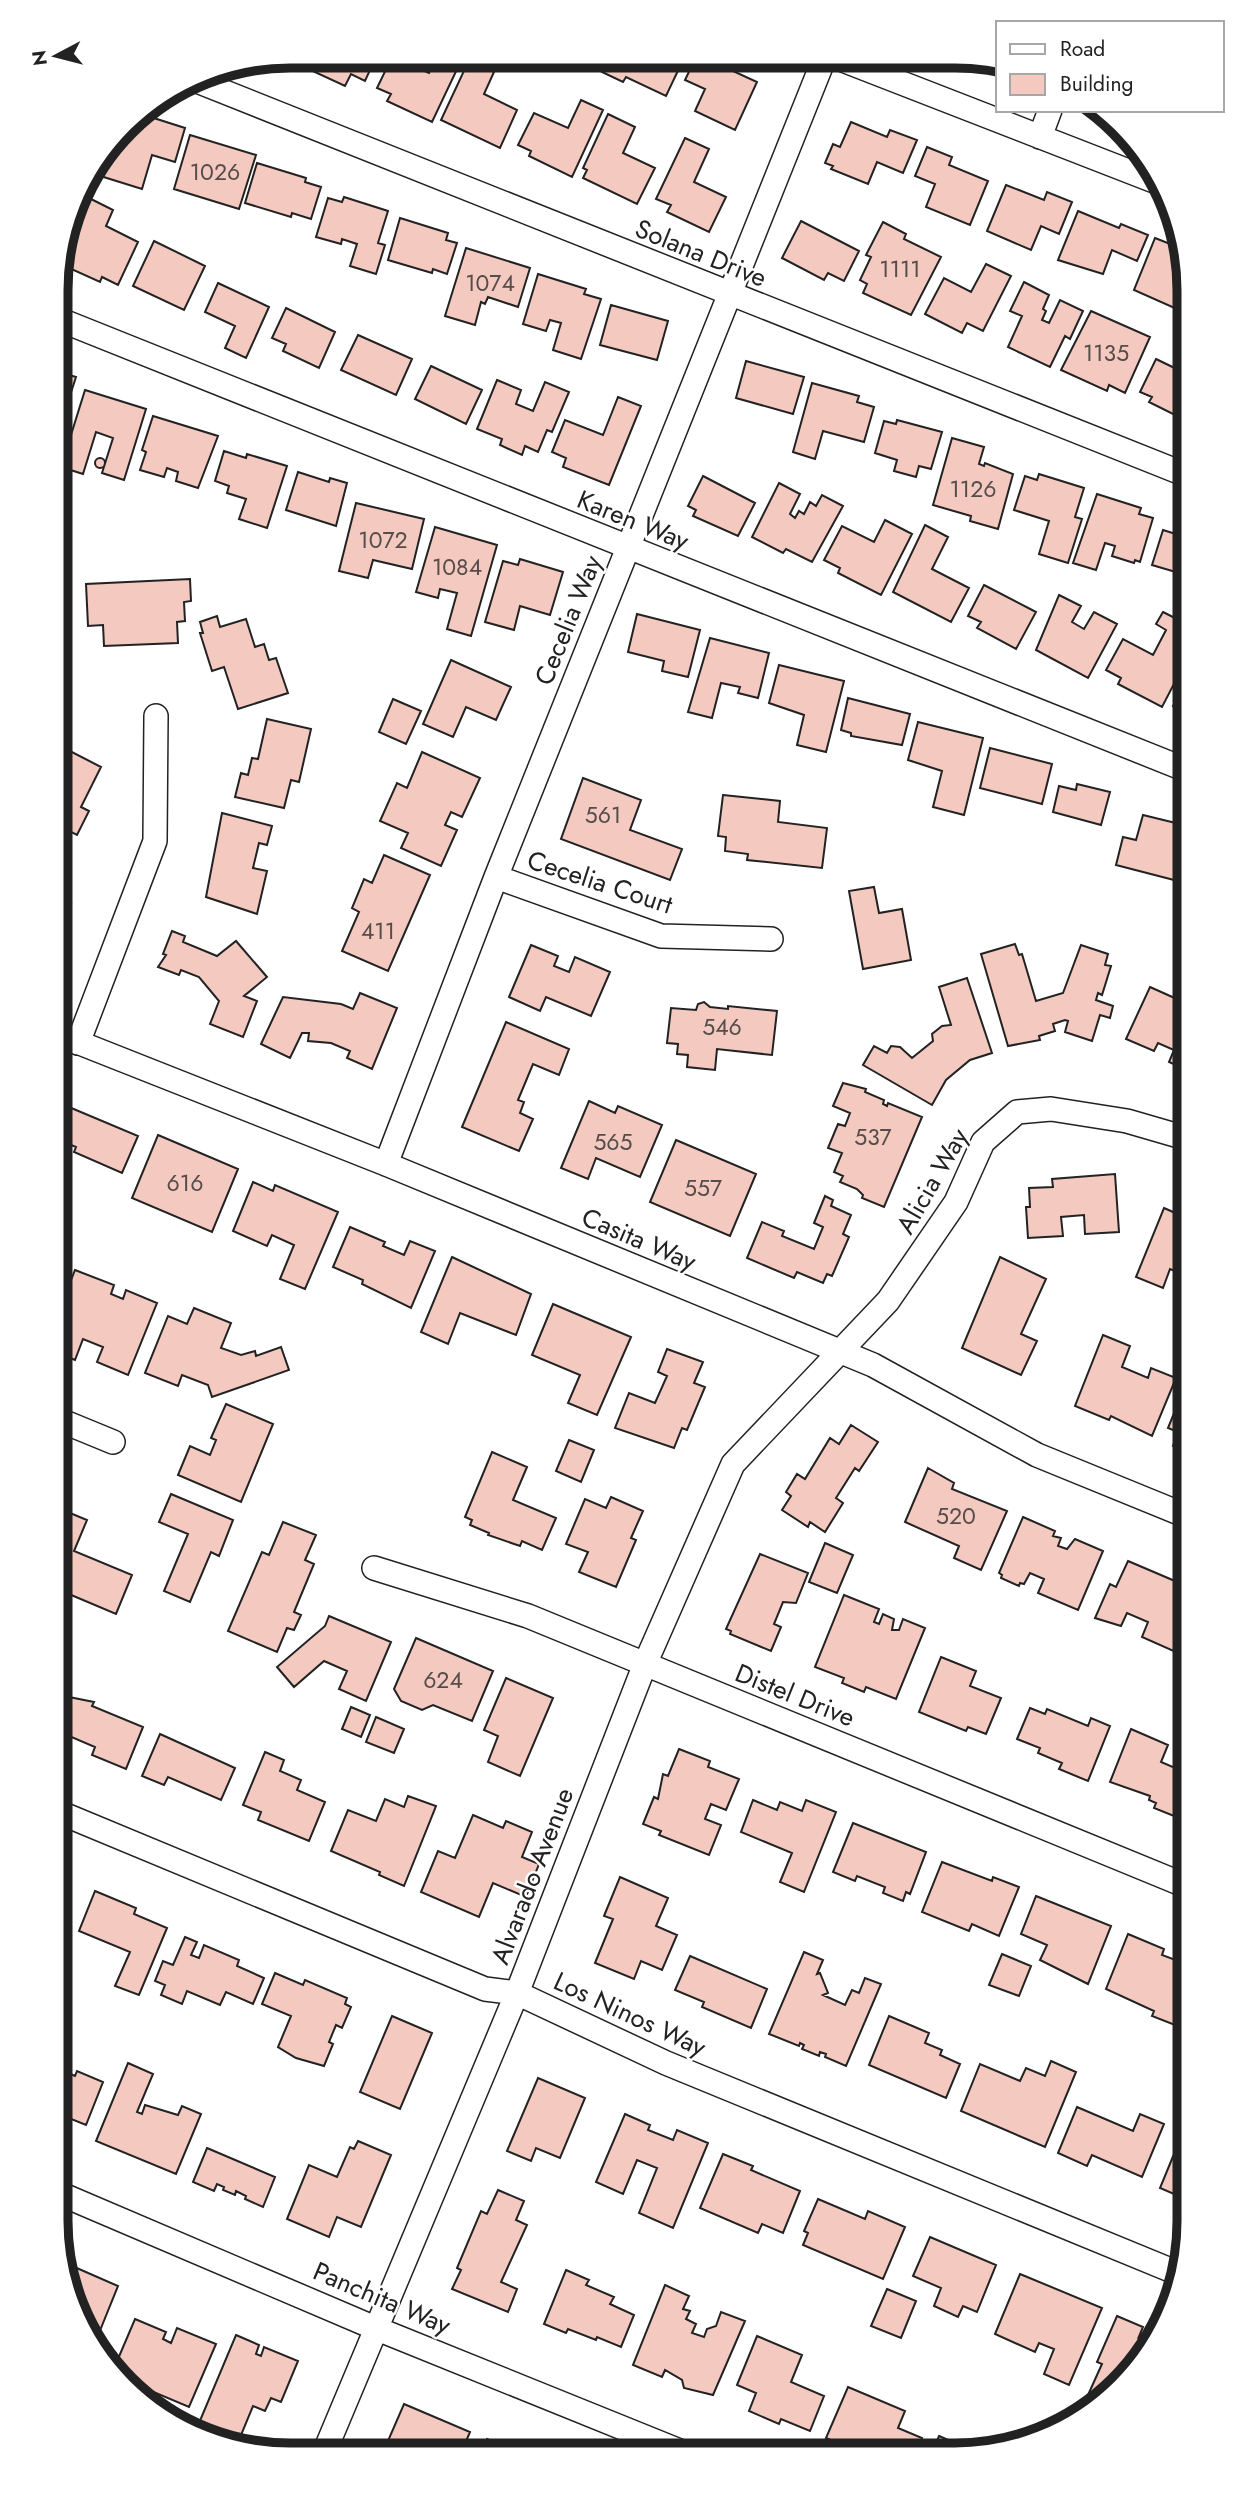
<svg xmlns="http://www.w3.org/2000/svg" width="1245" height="2511" font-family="Jost,sans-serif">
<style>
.building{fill:#f3c9c0;stroke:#222;stroke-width:2}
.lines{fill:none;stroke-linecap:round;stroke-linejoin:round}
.street-casing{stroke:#222;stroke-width:26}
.street{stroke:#fff;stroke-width:23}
.labels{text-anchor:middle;stroke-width:5;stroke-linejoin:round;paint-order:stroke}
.number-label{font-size:23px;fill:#564c4a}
.street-label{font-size:26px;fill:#222;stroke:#fff}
.rim{fill:none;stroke:#222;stroke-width:9}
</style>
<rect width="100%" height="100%" fill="#fff"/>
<path class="building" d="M309,56l67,1 -11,24 -14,-7 -6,12 -41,-19z
M392,57l37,16 7,-14 6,3 6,-5 12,6 -28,59 -45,-21 4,-7 -14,-6z
M609,58h75l-18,38 -40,-19 -3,5 -21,-10z
M695,59h12l50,23 -22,48 -40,-19 10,-22 -20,-9z
M469,60l25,12 -10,22 33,16 -17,38 -59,-28z
M581,100l22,10 -31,67 -43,-21 2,-5 -13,-6 16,-32 34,15z
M138,113l47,15 -10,34 -23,-7 -10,34 -48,-15 3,-10z
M608,114l27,13 -12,26 32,15 -18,36 -54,-26 4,-8 -4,-2z
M851,122l36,15 3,-7 27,10 -14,33 -26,-11 -9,22 -37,-15 2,-3 -8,-3 8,-19 7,3z
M190,135l66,20 -17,54 -65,-20z
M685,138l24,11 -15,33 32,15 -17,35 -42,-20 4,-7 -15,-6z
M927,147l25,10 -3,8 39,16 -18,44 -44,-18 9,-23 -20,-8z
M257,163l49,15 -1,4 16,5 -10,32 -19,-6 -1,4 -46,-14z
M1006,185l38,15 3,-8 25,10 -13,32 -18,-8 -10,24 -44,-19z
M87,197l26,13 -7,16 32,16 -20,43 -16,-8 -2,5 -42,-19z
M344,197l44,14 -10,32 7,2 -9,29 -26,-8 7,-22 -15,-5 -1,5 -25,-7 12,-39 14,4z
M1078,211l41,17 2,-4 27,11 -11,26 -25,-11 -9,24 -45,-14z
M400,218l48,15 -2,7 11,3 -10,31 -14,-5 -1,4 -44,-13z
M801,221l58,30 -15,30 -16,-8 -4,7 -42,-22z
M883,222l23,12 -2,5 37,18 -30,58 -48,-22 4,-9 -7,-4 11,-23 -5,-2z
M1155,238l23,9 -4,11 10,1 5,31v30l-14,-6 2,-5 -43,-19z
M154,241l51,25 -21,44 -51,-24z
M466,248l64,20 -12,39 -30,-10 -3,7 -4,-2 -6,23 -30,-9z
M986,264l25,12 -28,55 -16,-8 -5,10 -37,-19 19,-36 27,14z
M538,274l48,15 -2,5 17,5 -20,60 -28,-9 8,-27 -11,-3 -4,11 -23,-7z
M1024,282l25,13 -6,14 3,2 -4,9 7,3 11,-23 23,11 -13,28 -5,-3 -15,31 -42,-20 14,-31 -12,-5z
M218,283l51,24 -23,51 -21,-10 10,-22 -30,-14z
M611,305l57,16 -11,39 -57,-15z
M286,308l49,24 -16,36 -36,-17 3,-7 -14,-6z
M1091,311l59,26 -25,56 -16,-8 -2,6 -46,-21z
M358,335l54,24 -16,36 -55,-25z
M1156,359l33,16v47l-40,-20 3,-5 -12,-5z
M746,361l58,16 -11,37 -57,-16z
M431,366l51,24 -16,34 -51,-25z
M58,372l18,5 -12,37 -6,-3z
M497,380l24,10 -5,14 17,7 12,-29 24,10 -17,40 -5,-2 -9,22 -13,-6 -3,9 -22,-10 2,-6 -25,-10z
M812,383l47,13 -2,6 17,5 -10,35 -41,-11 -8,28 -22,-7z
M85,390l61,19 -22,71 -22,-7 11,-35 -17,-6 -13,42 -22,-7z
M618,397l23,9 -32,79 -46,-18 3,-9 -14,-6 13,-32 38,15z
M153,416l65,20 -20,52 -22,-7 2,-9 -11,-4 -3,9 -24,-7 6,-18 -4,-2z
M897,420l45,12 -11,37 -12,-3 -3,11 -22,-6 3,-11 -22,-7 9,-32 12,3z
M952,438l32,9 -5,17 5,2 1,-3 28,11 -15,55 -28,-8 1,-5 -38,-11z
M224,451l22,7 1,-4 40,12 -20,62 -28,-9 7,-20 -19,-6 2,-7 -14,-5z
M95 463a5 5 0 1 1 10 0a5 5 0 1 1-10 0Z
M298,472l31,10 1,-4 17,5 -11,43 -50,-16z
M1039,474l45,14 -9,29 7,2 -14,44 -29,-9 10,-33 -35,-11 11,-34 12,4z
M703,476l52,27 -17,33 -45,-20 3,-6 -8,-4z
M779,483l21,11 -10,20 5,4 4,-7 5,3 6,-12 6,4 6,-11 21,11 -31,56 -26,-13 -3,4 -31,-16z
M1097,494l44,14 -2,6 14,4 -13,44 -5,-2 -1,3 -22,-7 3,-10 -10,-3 -9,27 -23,-7z
M356,503l68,16 -12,50 -39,-9 -5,18 -29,-7z
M885,520l27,14 -31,61 -43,-22 2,-5 -16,-8 18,-34 32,16z
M925,525l23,12 -16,32 37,19 -18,34 -58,-30z
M435,527l62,18 -26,91 -24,-7 10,-36 -17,-4 -2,9 -22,-6z
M1163,530l16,5 1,-5 9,3v43l-37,-11z
M520,559l43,13 -13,43 -30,-9 -6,24 -29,-8 18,-61 15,4z
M190,579l1,22 -7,1 1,19 -8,1 1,21 -74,3 -1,-21 -15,1 -2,-42z
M1189,582v28l-8,-3z
M984,585l52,27 -20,37 -39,-21 4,-6 -13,-6z
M1059,595l22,11 -9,16 12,7 10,-17 23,12 -29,54 -52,-28z
M1163,612l26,13v30l-27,52 -44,-23 3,-6 -15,-8 17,-31 30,16 13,-25 -10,-6z
M637,614l63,16 -12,47 -26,-6 2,-10 -36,-9z
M217,616l3,11 26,-8 9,28 9,-3 5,16 7,-2 12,35 -50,16 -14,-42 -12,4 -12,-38h3l-3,-11z
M58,634l12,6 -12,24z
M710,638l59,15 -11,45 -20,-5 2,-6 -19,-4 -9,35 -24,-6z
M451,660l60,27 -15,33 -30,-13 -13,30 -30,-13z
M779,665l65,16 -18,71 -29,-7 7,-30 -35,-12z
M1189,676v39l-16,-9z
M848,698l62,16 -8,31 -51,-9v-3l-10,-3z
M393,699l28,12 -15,33 -27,-12z
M58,700l8,4 -6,16 -3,-1z
M267,719l44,10 -12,53 -8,-2 -7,28 -49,-11 6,-24 7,2 4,-17 6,1z
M918,722l65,16 -19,77 -31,-8 9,-36 -34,-11z
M57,735l11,5 -4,8 37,19 -20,40 8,4 -12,24 -20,-10z
M990,748l62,16 -10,40 -62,-16z
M422,752l58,26 -18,39 -11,-5 -6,13 12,5 -16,36 -40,-18 7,-15 -28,-12 17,-38 10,5z
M583,778l58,22 -11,30 52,19 -12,31 -109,-41z
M1077,784l33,8 -9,33 -48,-13 6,-26 17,4z
M723,795l57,6 -2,21 49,6 -5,40 -75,-8 1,-6 -23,-3 1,-14 -8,-1z
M222,813l50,13 -5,19 -8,-2 -6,25 14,3 -10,43 -51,-17z
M1143,815l45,11 -14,54 -58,-15 7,-28 13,3z
M384,855l46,20 -42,96 -46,-20 17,-39 -7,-4 12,-29 8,4z
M874,887l5,26 23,-4 9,51 -48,9 -14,-78z
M57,899l14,5 -12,30h-2z
M172,931l13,5 -2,6 34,14 19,-15 31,36 -23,19 13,5 -14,36 -33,-13 9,-23 -20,-24 -18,-7 -2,5 -21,-8 8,-12 -3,-1z
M1015,944l4,11 3,-1 14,47 27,-8 18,-48 27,9 -3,11 6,1 -9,29 -4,-2 -2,7 17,6 -3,12 -10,-3 -8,26 -27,-9 3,-11 -3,-1 -12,4 2,7 -16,5 1,4 -32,6 -27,-92z
M531,945l27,11 -4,10 15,6 6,-15 35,15 -19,44 -45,-19 -6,14 -31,-14z
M967,978l25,75 -22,7 -24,20 -14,25 -69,-40 11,-19 13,7 4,-7 9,1 12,11 21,-17 -1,-7 10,-8 9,-1 -12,-38z
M1150,987l38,17 1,67 -20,-9 5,-12 -16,-7 -4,8 -28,-12z
M360,993l37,15 -25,61 -25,-11 3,-7 -19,-8 -23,-2 1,-8h-7l-12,25 -29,-14 22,-47 58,7 12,5z
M704,1002l6,5 18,2v-3l49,5 -5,44 -55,-6 -2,21 -28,-3 1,-12 -11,-1 1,-10 -11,-1 4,-35 25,2 2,-6z
M506,1022l63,27 -10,26 -26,-11 -15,36 6,2 -4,11 13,6 -14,32 -57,-24z
M843,1083l23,6 -1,3 19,8 -1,4 4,2 1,-3 34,14 -38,90 -22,-9 1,-3 -6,-6 -17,-7 3,-6 -9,-4 8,-19 -14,-5 10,-24 7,2 5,-13 -17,-7z
M589,1101l26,12 3,-7 44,19 -22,52 -44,-19 -8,21 -27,-11z
M57,1102l81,34 -16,37 -48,-21 2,-5 -19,-8z
M158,1135l80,34 -26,63 -80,-34z
M676,1140l80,34 -26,62 -80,-34z
M1115,1174l4,58 -34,2 -1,-19 -23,2 2,19 -35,2 -2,-31h4l-1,-19 24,-1 -1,-8z
M253,1182l20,9 2,-6 63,27 -33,77 -25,-10 14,-34 -22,-10 -5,11 -34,-15z
M825,1196l8,4 -2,6 20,9 -8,19 6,3 -17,39 -5,-2 -4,9 -26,-11 -3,6 -47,-20 15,-36 22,9 -2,5 32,13 9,-22 -9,-4z
M1164,1208l16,7 1,-5 8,3v64l-19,-8 -7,19 -27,-11z
M350,1227l35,15 -2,4 21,9 6,-14 25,10 -24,57 -49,-24 1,-4 -30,-13z
M452,1257l79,37 -15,41 -56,-22 -12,31 -27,-12z
M1000,1257l46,22 -25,55 16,7 -16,34 -59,-27z
M75,1270l39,15 -3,9 12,5 3,-9 31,13 -29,72 -31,-13 6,-15 -20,-8 -8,21 -18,-7v-37z
M553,1304l78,33 -34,78 -29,-12 12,-28 -48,-20z
M194,1308l37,15 -10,25 20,7 14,-4 1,5 25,-9 8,23 -77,27 -4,-12 -26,-10 -4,11 -33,-13 23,-57 19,8z
M1103,1335l27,11 -8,21 26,11 3,-10 25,10 -24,58 -41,-20 -2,4 -34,-14z
M667,1349l36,13 -9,21 11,4 -18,43 -5,-2 -8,20 -59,-20 14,-35 26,10 12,-27 -9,-4z
M1183,1391l6,2v59l-16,-6 5,-14 -10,-4z
M226,1404l47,20 -32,78 -63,-27 12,-29 20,9 6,-15 -5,-2z
M851,1425l27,17 -19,29 -4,-3 -19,30 7,5 -18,29 -15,-10 -2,5 -26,-17 9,-14 -5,-4 11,-18 8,5 25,-41 9,6z
M569,1440l25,10 -13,32 -25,-11z
M492,1452l35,15 -14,33 43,18 -14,32 -20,-9 -2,5 -32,-11 1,-2 -19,-8 2,-5 -7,-3z
M928,1468l26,15 -2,6 55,22 -26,59 -27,-12 5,-12 -54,-24z
M171,1494l62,26 -14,36 -8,-4 -21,50 -26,-11 24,-57 -29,-12z
M611,1497l32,14 -12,27 5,2 -20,47 -37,-15 9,-20 -22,-8 19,-45 21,9z
M58,1508l29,12 -13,31 58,24 -16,39 -59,-25z
M1023,1517l32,14 -2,5 8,2 -3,8 9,3 8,-10 28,12 -25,59 -40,-17 6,-14 -14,-6 -6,11 -4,-1 -1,3 -18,-8 1,-3 -3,-2z
M283,1522l33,13 -11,25 9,4 -20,48 7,3 -7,15 -7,-2 -10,24 -49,-21 34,-79 7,3z
M825,1543l28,12 -16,38 -28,-11z
M760,1554l48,19 -12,30 -13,-1 -9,22 7,3 -10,24 -41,-17 1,-3 -5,-2z
M1128,1561l61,26v40l-11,26 -36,-16 6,-15 -21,-9 -6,13 -26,-8 15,-34 6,3z
M844,1595l35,14 -5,13 5,2 4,-10 11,5 -2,11h7l4,-11 22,9 -29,71 -30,-12 -2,5 -22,-9 2,-5 -29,-11z
M329,1616l62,26 -25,59 -27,-12 8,-18 -23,-10 -30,26 -17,-20 48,-41z
M416,1638l77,33 -21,50 -39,-16 -11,5 -21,-9 -7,-12z
M941,1657l35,14 -6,15 31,12 -15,36 -18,-7 -2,4 -47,-19z
M506,1678l47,20 -33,78 -32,-14 10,-26 -14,-6z
M69,1697l25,5 -2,4 51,21 -17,42 -34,-14 3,-8 -26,-11 2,-5 -14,-6z
M351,1707l19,8 -9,22 -19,-8z
M1030,1708l15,6 2,-5 41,17 3,-8 19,8 -22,55 -29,-12 3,-6 -24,-10 2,-5 -23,-9z
M376,1717l28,12 -10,24 -28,-11z
M1131,1729l37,16 -7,17 21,9 7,-17v68l-35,-14 2,-5 -7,-3 1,-4 -40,-14z
M160,1734l75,34 -14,32 -53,-23 -4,8 -22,-9z
M679,1749l31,12 -2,6 31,12 -13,31 -15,-6 -6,15 16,6 -12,30 -50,-20 2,-4 -18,-7 11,-27 4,2 5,-25 5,2z
M265,1752l19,8 -4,11 21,9 -4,10 28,12 -16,39 -51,-21 3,-8 -18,-7z
M408,1796l28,10 -32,80 -25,-11 1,-3 -49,-21 17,-41 28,11 9,-22 19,8z
M753,1800l24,10 3,-8 22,9 4,-11 30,12 -32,80 -24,-10 12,-29 -51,-21z
M473,1815l30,13 3,-7 26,11 -10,25 17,7 -13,33 -33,-14 -14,34 -58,-25 17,-41 17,7z
M853,1823l73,29 -16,42 -4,-2 -3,9 -20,-8 2,-6 -28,-11 -2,5 -22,-9z
M942,1862l50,19 1,-4 26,10 -20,49 -27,-12 -3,7 -47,-19z
M620,1877l48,21 -12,28 21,9 -15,35 -21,-9 -7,18 -39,-16 18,-44 -9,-3z
M56,1883l11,4 -11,25z
M95,1891l41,17 -2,6 33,14 -28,67 -24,-9 15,-34 -51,-21z
M1036,1896l75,30 -23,58 -48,-24 7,-15 -26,-11z
M1128,1934l36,15 -2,6 16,6 2,-6 9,4v46l-9,22 -28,-11 2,-5 -48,-22z
M185,1937l12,5 -6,13 8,3 5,-13 35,15 -2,6 27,12 -11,26 -27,-12 -6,13 -33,-14 -5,13 -21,-9 4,-10 -10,-4 8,-20 10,4z
M804,1952l19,8 -6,14 3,-1 8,20 -5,2 22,10 7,-15 7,3 6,-15 16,6 -35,82 -21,-9 1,-3 -6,-2 -1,4 -17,-7 2,-4 -4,-2 -1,3 -30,-12z
M1002,1954l29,12 -12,30 -30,-11z
M690,1956l77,33 -16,39 -49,-21 2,-5 -29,-12z
M275,1973l28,12 2,-5 42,18 -2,6 6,3 -9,21 -6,-3 -7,17 4,2 -9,22 -28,-8 -18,-11 13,-31 -29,-12z
M392,2016l40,17 -32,76 -40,-17z
M889,2016l40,17 -4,10 17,7 -2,5 20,9 -14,34 -77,-33z
M1051,2061l25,11 -31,75 -84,-36 19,-47 40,17 6,-13 19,8z
M128,2063l25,11 -16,38 5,2 3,-9 33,10 4,-9 19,8 -25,60 -80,-33z
M56,2068l19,8 2,-5 26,11 -17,43 -22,-9 -3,7 -5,-2z
M538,2078l47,20 -25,60 -24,-10 -5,13 -24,-10z
M1077,2107l56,24 7,-17 24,10 -22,53 -50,-22 -5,11 -29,-13z
M625,2114l25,11 -2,5 25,10 4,-10 31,13 -35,85 -34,-15 18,-45 -20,-8 -14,34 -27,-12z
M1188,2120v80l-28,-12z
M358,2141l33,14 -30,72 -24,-10 -8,20 -42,-18 22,-54 28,12 13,-30 4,2z
M207,2148l68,29 -12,30 -18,-8 1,-3 -10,-5 -1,4 -12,-5 1,-3 -7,-3 -3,7 -21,-9z
M723,2154l30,12 -2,4 49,21 -17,42 -21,-9 -4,9 -58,-25z
M498,2190l26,11 -8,19 11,5 -26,57 16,7 -9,23 -56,-23 9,-19 -4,-2 24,-57 6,3z
M818,2199l47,20 3,-8 37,16 -22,52 -80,-34 5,-12 -4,-2z
M930,2237l66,28 -19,47 -14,-6 -5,11 -24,-11 7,-18 -28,-12z
M63,2262l55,24 -21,52 -29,-42z
M566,2270l23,10 -3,5 28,12 -4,7 24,11 -13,32 -24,-10 -1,3 -28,-11 -2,4 -22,-9z
M1020,2274l82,34 -33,77 -25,-11 10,-25 -15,-6 -4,9 -40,-18z
M665,2285l24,11 -6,13 7,2 -4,8 10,5 -4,9 12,4 3,-8 9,-3 5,-14 24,9 -32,74 -29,-7 -2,-8 -17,-10 -3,7 -29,-12z
M887,2289l29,12 -15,37 -30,-12z
M1117,2316l26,11 -5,12 3,-3 13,5 -14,23 -39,36 -13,-5 14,-31 -5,-2z
M135,2319l31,13 -3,7 8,4 6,-15 39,16 -27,63 -64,-27 -10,-14z
M236,2335l23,10 -3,9 5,2 3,-9 34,14 -17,41 -10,-4 -6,13 -12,-5 -14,34 -40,-17z
M757,2336l45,19 -11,27 33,14 -14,35 -29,-12 -2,5 -30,-13 7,-18 -19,-8z
M848,2387l57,24 -7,17 24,10 -7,17h-51l-38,-17z
M404,2404l66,28 -9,21h-72l-5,-3z
M939,2436l37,16 -45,3z
M487,2439l21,9 -2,4 5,2h-30z"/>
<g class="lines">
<defs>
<path id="street" d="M840,59l314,122
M192,79l997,397
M1040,137l10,-27
M58,319l1131,452
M496,877l165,59 110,3
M57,1034l329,130 487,201 164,90 152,62
M78,1043l77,-202 1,-125
M386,1164l110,-287 328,-818
M57,1419l56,23
M374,1568l154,48 661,271
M56,1811l429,178 32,4 149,70 514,211
M56,2192l319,136 312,126
M324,2453l193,-460 128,-329 88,-200 155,-163 68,-99 27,-60 34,-30 34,-3 76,12 62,18"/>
</defs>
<use href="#street" class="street-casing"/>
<use href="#street" class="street"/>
</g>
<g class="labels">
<g class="number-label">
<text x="215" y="180">1026</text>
<text x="900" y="277">1111</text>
<text x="490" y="291">1074</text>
<text x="1106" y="361">1135</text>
<text x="973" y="497">1126</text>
<text x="383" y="548">1072</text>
<text x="457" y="575">1084</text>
<text x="603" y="823">561</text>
<text x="378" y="939">411</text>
<text x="722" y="1035">546</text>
<text x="873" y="1145">537</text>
<text x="613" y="1150">565</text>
<text x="185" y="1191">616</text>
<text x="703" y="1196">557</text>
<text x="956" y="1524">520</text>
<text x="443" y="1688">624</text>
</g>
<g class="street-label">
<text transform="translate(701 253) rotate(22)" y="9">Solana Drive</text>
<text transform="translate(633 520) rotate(22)" y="9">Karen Way</text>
<text transform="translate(568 620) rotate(-68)" y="9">Cecelia Way</text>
<text transform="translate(600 882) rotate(18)" y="9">Cecelia Court</text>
<text transform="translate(932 1181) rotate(-60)" y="9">Alicia Way</text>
<text transform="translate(639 1239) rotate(23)" y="9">Casita Way</text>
<text transform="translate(795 1695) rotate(22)" y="9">Distel Drive</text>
<text transform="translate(532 1876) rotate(-69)" y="9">Alvarado Avenue</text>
<text transform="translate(630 2014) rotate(25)" y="9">Los Ninos Way</text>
<text transform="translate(382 2298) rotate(23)" y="9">Panchita Way</text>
</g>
</g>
<path d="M0 0H1245V2511H0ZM290 68H955A222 222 0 0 1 1177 290V2221A222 222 0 0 1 955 2443H290A222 222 0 0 1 68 2221V290A222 222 0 0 1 290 68Z" fill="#fff" fill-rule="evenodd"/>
<path class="rim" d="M290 68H955A222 222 0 0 1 1177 290V2221A222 222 0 0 1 955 2443H290A222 222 0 0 1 68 2221V290A222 222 0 0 1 290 68Z"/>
<rect x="996" y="21" width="228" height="91" fill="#ffffff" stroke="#a7a7a7" stroke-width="2"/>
<rect x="1010" y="44" width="35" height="10" fill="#ffffff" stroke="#a7a7a7" stroke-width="2"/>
<text x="1060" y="56" font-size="21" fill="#222222">Road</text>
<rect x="1010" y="74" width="35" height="21" fill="#f3c9c0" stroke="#a7a7a7" stroke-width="2"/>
<text x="1060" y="91" font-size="21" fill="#222222">Building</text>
<g transform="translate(56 56) rotate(263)" stroke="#ffffff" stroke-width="5" paint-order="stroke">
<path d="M0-5L12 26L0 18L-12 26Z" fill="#222222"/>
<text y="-10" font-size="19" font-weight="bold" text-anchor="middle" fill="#222222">N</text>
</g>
</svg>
